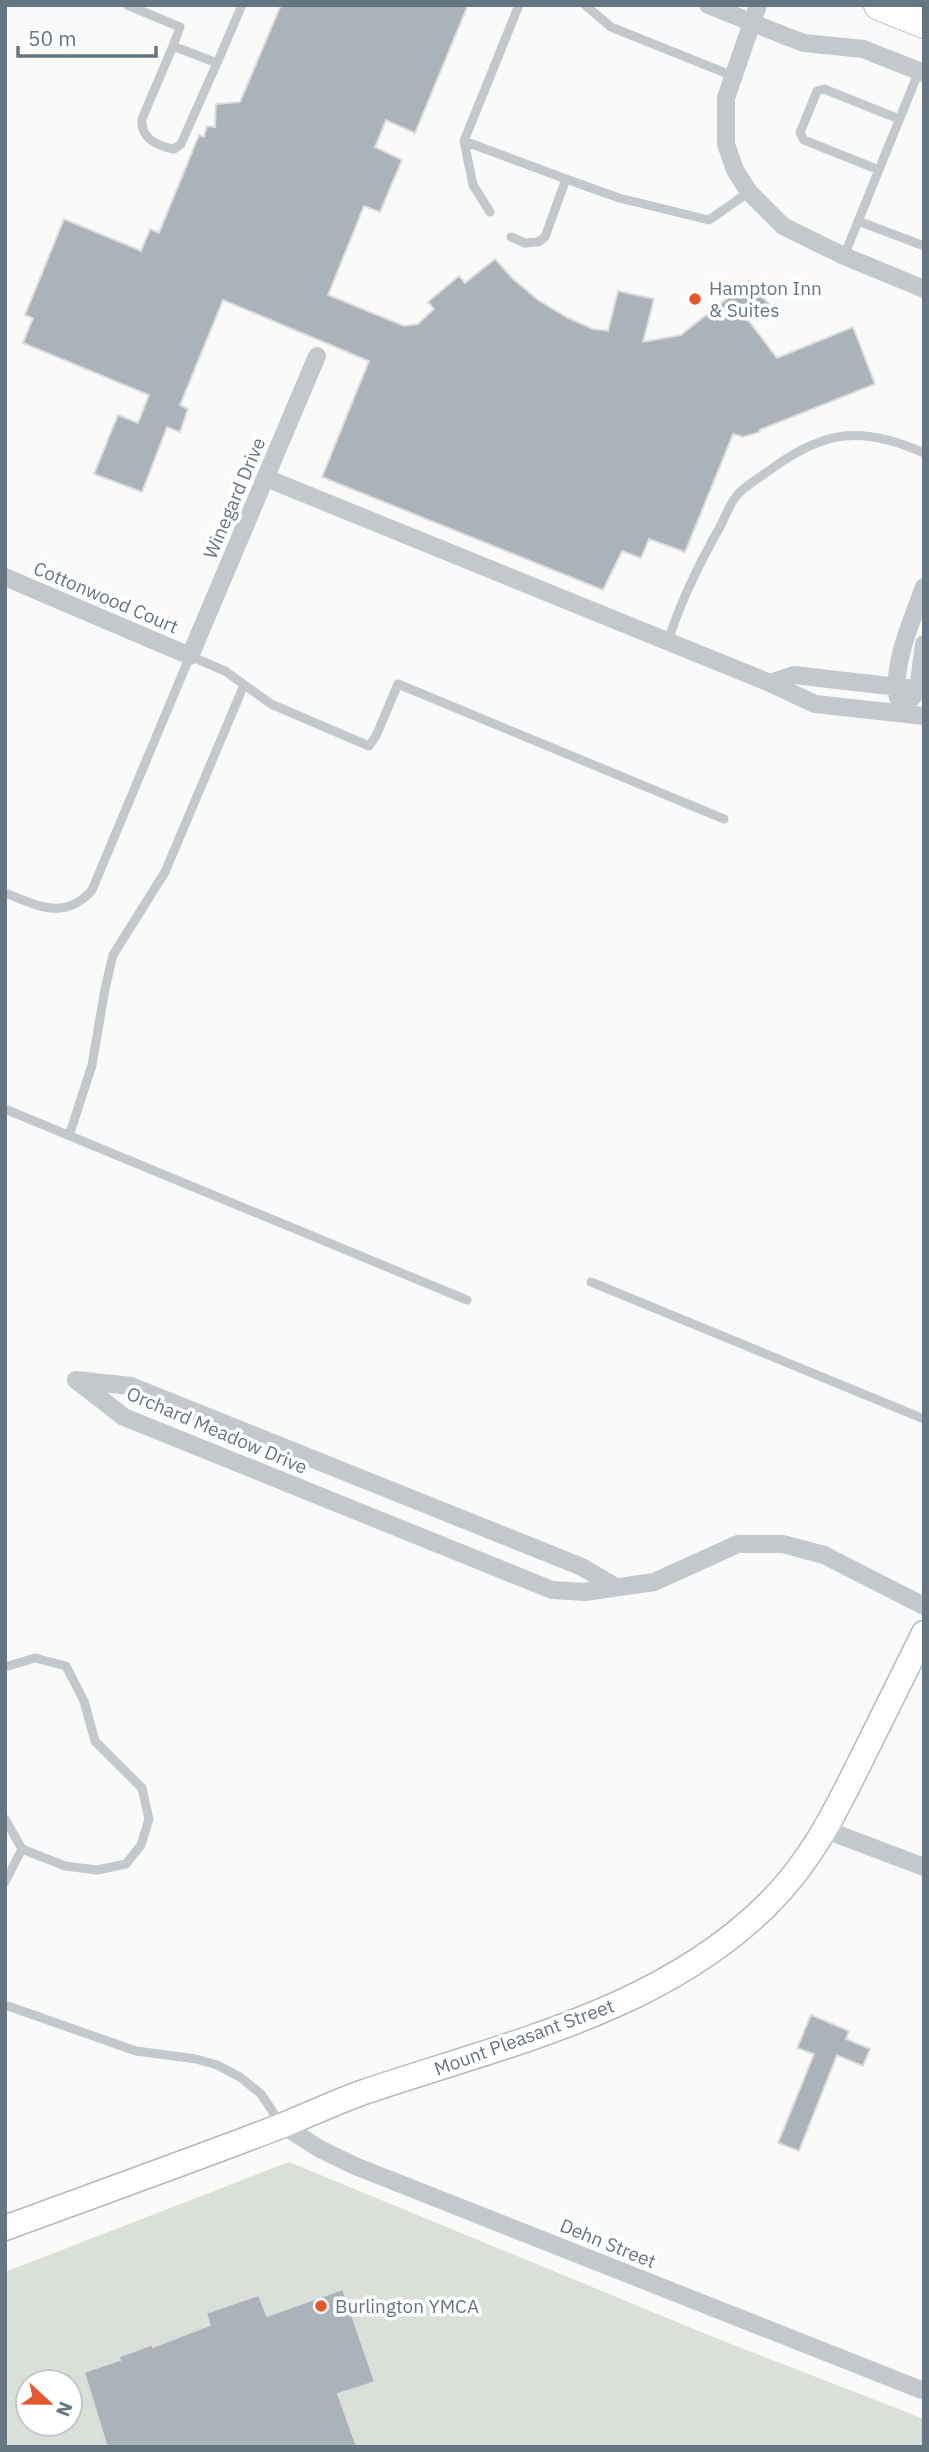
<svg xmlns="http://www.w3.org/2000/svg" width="929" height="2452" font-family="'IBM Plex Sans',sans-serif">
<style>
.green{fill:#dadfd7;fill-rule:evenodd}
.building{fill:#aab3b9;stroke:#dcdcda;stroke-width:2}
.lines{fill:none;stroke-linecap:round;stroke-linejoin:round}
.secondary-casing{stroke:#b3babf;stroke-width:27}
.trunk-casing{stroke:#b4b9bd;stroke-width:32}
.service{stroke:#c3c8cc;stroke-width:9}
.minor{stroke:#c3c8cc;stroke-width:18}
.secondary{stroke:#fff;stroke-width:24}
.trunk{stroke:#fff;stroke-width:30}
.poi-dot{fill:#e4572e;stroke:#fff;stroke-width:2.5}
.labels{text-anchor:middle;stroke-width:7;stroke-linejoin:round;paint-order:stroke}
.poi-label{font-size:19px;fill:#657683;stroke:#fff;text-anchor:start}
.street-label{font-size:19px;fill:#657683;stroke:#fff}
</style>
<rect width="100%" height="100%" fill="#fafaf8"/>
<path class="green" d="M289,2162l429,177 206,80v28h-919v-175zM28,2382h42v42h-42z"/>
<path class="building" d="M281,5h187l-53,128 -29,-13 -11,27 27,13 -22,52 -16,-6 -36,89 76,31 14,-2 16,-15 -6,-7 31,-26 6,7 30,-24 17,19 26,22 30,18 25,11 15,2 10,-40 36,8 -11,43 38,-7 68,-54 20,23 -21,16 29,38 76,-31 22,57 -116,46 1,2 -17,5 -10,-3 -48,118 -36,-13 -8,19 -19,-7 -19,39 -281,-113 47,-116 -146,-61 -43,105 8,4 -8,23 -13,-5 -25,65 -48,-18 24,-59 20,8 11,-28 -126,-52 10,-25 -8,-3 39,-96 77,32 9,-22 9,4 40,-98 5,2 3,-11 8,1 1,-23 24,-2z
M811,2015l38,16 -3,8 24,10 -7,17 -26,-11 -38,96 -21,-8 36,-89 -17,-6z
M343,2289l32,93 -37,12 19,53h-250l-23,-75 36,-12 -2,-3 35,-13v3l57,-22 -4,-12 53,-18 8,21z"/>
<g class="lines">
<defs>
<path id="secondary" d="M5,2228c92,-34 185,-67 276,-102 27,-11 53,-23 80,-33 140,-48 296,-80 405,-187 47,-46 70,-96 99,-154 20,-40 39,-79 59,-119"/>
<path id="trunk" d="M879,5l45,18"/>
</defs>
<use href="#secondary" class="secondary-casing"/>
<use href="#trunk" class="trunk-casing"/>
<path class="service" d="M127,5l53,22 -7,19 44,17 25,-58
M585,5l26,22 122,49
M173,46l-31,73c-2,19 15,27 32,30l7,-5 36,-81
M464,141l102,38
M879,170l-75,-30 -4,-7 17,-42 7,-2 75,30
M490,212l-17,-27 -9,-44 55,-136
M858,221l66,25
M511,237l14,6 13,-1 7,-5 21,-58 53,19 90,22 40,-28
M844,256l75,-185
M668,641c13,-41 32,-79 53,-116 5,-10 10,-25 19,-33 9,-8 20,-15 30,-22 54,-40 92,-45 154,-17
M5,893c33,13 60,28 87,-3l98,-234 35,15 46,33 98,42 7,-10 22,-52 326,135
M5,1109l462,191
M69,1136l23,-71 13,-76 8,-34 52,-83 79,-187
M591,1282l333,137
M5,1667l30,-9 31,8 18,35 11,40 47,47 7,31 -8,26 -15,19 -29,6 -32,-4 -43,-17 -17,-30
M5,1882l17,-33
M5,2005l131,46 60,8 21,6 23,12 21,17 20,30"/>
<path class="minor" d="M708,5l80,32 16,6 59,6 61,24
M758,5l-32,93v46l9,26 14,22 34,34 61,30 80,33
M266,478l504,205 45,21 109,12
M5,577l185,79 127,-300
M770,683l24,-8 130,15
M898,698c-7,-32 15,-80 26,-111
M911,699l7,-9 6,-46
M76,1380l48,37 428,173 33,2 69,-10 84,-38h45l41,11 100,51
M76,1380l55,6 451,181 34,20
M826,1830l98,37
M282,2125l38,24 35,17 569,225"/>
<use href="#secondary" class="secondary"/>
<use href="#trunk" class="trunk"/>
</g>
<g class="poi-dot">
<circle cx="695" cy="299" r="7"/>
<circle cx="321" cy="2306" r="7"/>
</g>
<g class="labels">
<g class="poi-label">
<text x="709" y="295">Hampton Inn<tspan x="709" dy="22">&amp; Suites</tspan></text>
<text x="335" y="2313">Burlington YMCA</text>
</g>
<g class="street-label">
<text transform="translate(234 498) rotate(-67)" y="7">Winegard Drive</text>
<text transform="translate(106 597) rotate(23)" y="7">Cottonwood Court</text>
<text transform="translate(217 1430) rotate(23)" y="7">Orchard Meadow Drive</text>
<text transform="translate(524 2037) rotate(-20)" y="7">Mount Pleasant Street</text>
<text transform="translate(608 2243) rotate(22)" y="7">Dehn Street</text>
</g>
</g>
<rect width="929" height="2452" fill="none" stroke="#657683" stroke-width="14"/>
<g transform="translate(49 2403) rotate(112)"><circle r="33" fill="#ffffff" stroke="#c1c8cd" stroke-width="2"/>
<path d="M0-5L12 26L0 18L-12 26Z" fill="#e4572e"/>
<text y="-10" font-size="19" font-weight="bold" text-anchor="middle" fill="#657683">N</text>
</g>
<path d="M18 46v10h138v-10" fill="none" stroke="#657683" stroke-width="3.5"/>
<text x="28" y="46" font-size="21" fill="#657683" stroke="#ffffff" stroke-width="5" paint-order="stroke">50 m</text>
</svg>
